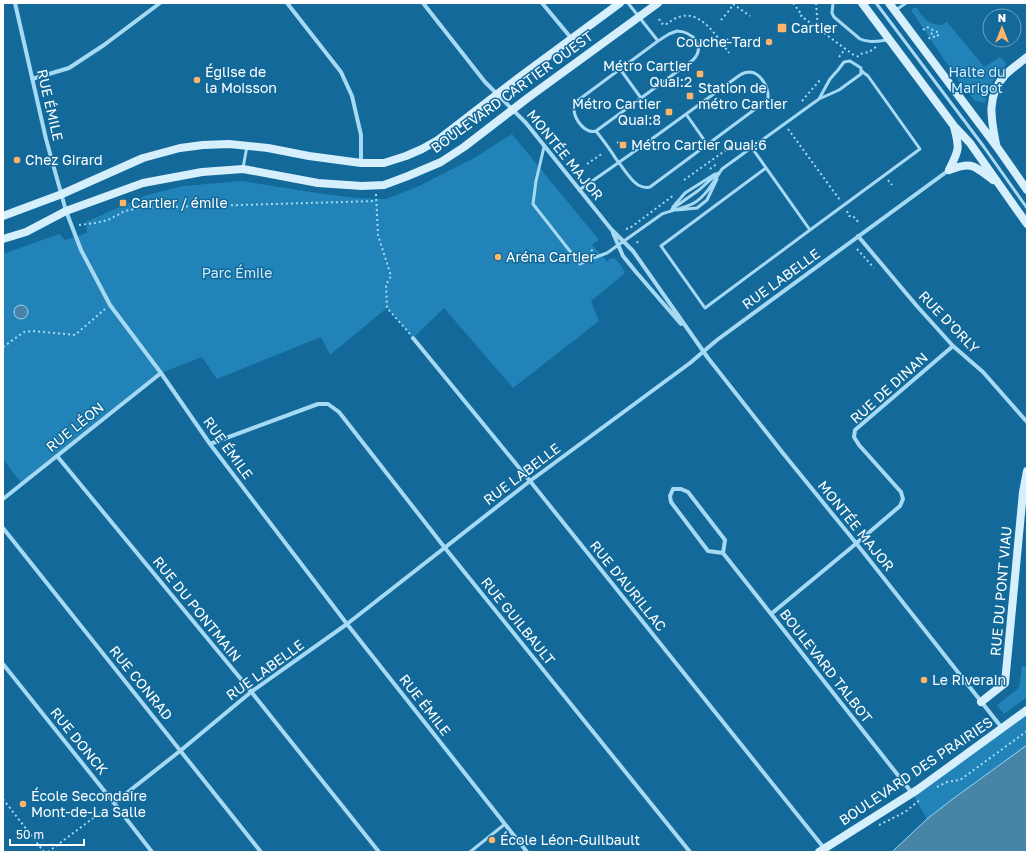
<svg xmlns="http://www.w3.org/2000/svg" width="1030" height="855" font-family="'Golos Text',sans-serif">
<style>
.green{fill:#2183b7}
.water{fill:#4784a6;stroke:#98d7f7}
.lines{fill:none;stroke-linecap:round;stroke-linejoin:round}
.path{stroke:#a6d9f4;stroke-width:2;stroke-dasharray:2 3;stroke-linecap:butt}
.lane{stroke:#a6d9f4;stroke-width:3}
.street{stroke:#a6d9f4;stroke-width:4}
.secondary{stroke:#d6effd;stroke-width:8}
.poi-dot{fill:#ffb569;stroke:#12699a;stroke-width:1.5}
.labels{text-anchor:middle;stroke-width:3;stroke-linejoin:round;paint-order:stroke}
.poi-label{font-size:14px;fill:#fff;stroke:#12699a;text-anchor:start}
.park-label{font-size:14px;fill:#ceedfd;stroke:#12699a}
.street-label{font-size:14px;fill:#fff;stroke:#12699a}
</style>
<rect width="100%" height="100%" fill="#12699a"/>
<path class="green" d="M914,8h3c7,11 10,16 25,17l5,-3 37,45 16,-10 7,7c-11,11 -19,23 -22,39l-10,-2 -16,-19 -48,-72z
M512,134l87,106 -7,5 16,17 1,-3 5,-1 7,7 4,8 -34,28 8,20 -86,67 -69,-80 -31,30 -26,-30 -57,47 -9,-18 -104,42 -15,-22 -41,16 -139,111 -19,-25v-205l56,-20 6,6 22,-7 -1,-11 61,-27 36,-9 59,-5 82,13 33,4 29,1 31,-12 59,-30z
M1022,665l5,3v29l-23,17 -7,-9 22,-17z
M1027,710v35l-77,56 -23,18 -15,-26z"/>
<path class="water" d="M14 312a7 7 0 1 1 14 0a7 7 0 1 1-14 0Z
M1027,745v107h-135l35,-33 23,-18z"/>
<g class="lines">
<path class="path" d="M793,3l9,12 -1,1 54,40
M816,3l2,26
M733,4l17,12
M659,19l2,4 4,2c5,-3 9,-7 14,-8 22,-8 39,21 50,36
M721,20c4,-5 10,-10 12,-17
M923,30l4,-3 12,6 -2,4h-2l-4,-1
M929,39l4,-8
M723,44l6,-6
M839,57l6,-8
M857,57l3,-3 9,-2 7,-5
M802,101l18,-21
M788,129l52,71
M617,143l3,-2
M587,164l16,-11
M710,169l8,-6
M684,180l49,-35
M888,180l4,5
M376,194l2,41 13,41 -5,9 1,23 23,26
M847,211l2,5h4l6,7
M79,225l16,-2 13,-3 17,-9 14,-3 237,-7
M626,229l4,-1 44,-33
M637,243l1,-2
M857,249l17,19
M591,251l4,-3
M3,347l21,-15 9,-1 42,4 30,-26
M946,782l14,-2 67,-49
M937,787l10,-5
M3,799l41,53
M879,825l26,-13 16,-13
M48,852l60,-45"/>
<path class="lane" d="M628,3l30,38
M833,3l-1,10 2,4 26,22c8,4 18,2 28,1
M876,3l108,144 43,61
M896,10l10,-7
M677,31c16,1 29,15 16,29l-97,71c-11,3 -21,-11 -22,-21 0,-3 1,-6 3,-9l81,-60 11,-7z
M620,69l21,29
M686,114l21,30
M544,147l-8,34 -3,23 47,60 16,-7 11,-4 55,-39c10,-4 24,-6 32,-11 13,-8 20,-22 28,-34
M752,148l58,82 110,-81 -52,-73 -4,-3 -2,-2
M243,168l4,-22
M766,168l-105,78 5,7 39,55 105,-78
M722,169l97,-70 20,-9 22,-16v-6l-11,-7 -6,1 -6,8 -8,9 -11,20
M579,190c55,-37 108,-77 161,-115 3,-2 6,-3 10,-3 11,1 19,16 18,26l-6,6 -112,83c-4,1 -8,0 -12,-2 -9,-6 -15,-18 -22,-26 -6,-10 -13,-19 -20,-28
M673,207l12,-14 30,-19
M672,209l27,-19 19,-17
M677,210l20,-2 10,-8 10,-21
M470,852l35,-28"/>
<path class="street" d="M15,3l31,136 20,72 15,39 29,55 51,68 49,71 137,180 180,228
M287,3l54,69 11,24 9,39v28
M423,3l62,79 41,41 85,106 22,22 75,107 74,94 74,91 146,185
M542,3l30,36
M32,79l37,-11 35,-23 56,-42
M613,233l10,23 13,16 45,52
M858,236l58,69 37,41 30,26 44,50
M413,338l117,143 294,367
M210,444l108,-40h10l11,8 106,136 245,304
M57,456l188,228 134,168
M3,499l158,-126
M3,528l258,324
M723,553l2,-13 -37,-48 -7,-3h-8l-3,7 1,6 37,49 15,2 189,240
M771,614l81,-67 48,-41 3,-7 -2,-7 -42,-47 -5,-8 1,-7 98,-84
M3,664l111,139 38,49
M114,803l66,-52 71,-59 96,-68 183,-143 160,-118 27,-23 232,-170"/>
<path class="secondary" d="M862,3l92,123 16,17 57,81
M889,3l108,144 30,43
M996,144c-5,-25 -10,-48 9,-69 7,-7 15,-12 22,-18
M949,170c24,-9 25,-4 44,10
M949,170c10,-20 11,-21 5,-43
M3,216l59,-22 81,-36 37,-10 23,-3 26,-1 39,4 41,8 52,7h23l22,-7 16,-7 16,-9 79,-61 103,-76
M3,239l23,-7 40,-21 77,-28 59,-11 41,-3 75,14 44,3 22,-1 24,-9 33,-14 23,-15 65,-50 129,-94
M981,702l24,-19 18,-191 4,-21
M819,852l98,-62 110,-80"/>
</g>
<g class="poi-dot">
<rect x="777" y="23" width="10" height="10" rx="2"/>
<circle cx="769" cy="42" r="4"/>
<rect x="696" y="70" width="8" height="8" rx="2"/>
<circle cx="197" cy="80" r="4"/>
<rect x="686" y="92" width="8" height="8" rx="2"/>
<rect x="665" y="108" width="8" height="8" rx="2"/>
<rect x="619" y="141" width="8" height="8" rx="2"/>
<circle cx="17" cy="160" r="4"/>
<rect x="119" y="199" width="8" height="8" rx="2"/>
<circle cx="498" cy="257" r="4"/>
<circle cx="924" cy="680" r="4"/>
<circle cx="23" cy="804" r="4"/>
<circle cx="492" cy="840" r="4"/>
</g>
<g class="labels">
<g class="poi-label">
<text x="791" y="33">Cartier</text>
<text x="761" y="47" text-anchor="end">Couche-Tard</text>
<text x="692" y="71" text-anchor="end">Métro Cartier<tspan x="692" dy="16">Quai:2</tspan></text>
<text x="205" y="77">Église de<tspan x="205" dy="16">la Moisson</tspan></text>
<text x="698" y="93">Station de<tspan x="698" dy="16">métro Cartier</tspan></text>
<text x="661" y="109" text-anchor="end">Métro Cartier<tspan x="661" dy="16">Quai:8</tspan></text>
<text x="631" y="150">Métro Cartier Quai:6</text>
<text x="25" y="165">Chez Girard</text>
<text x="131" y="208">Cartier / émile</text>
<text x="506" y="262">Aréna Cartier</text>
<text x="932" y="685">Le Riverain</text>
<text x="31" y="801">École Secondaire<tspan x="31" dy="16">Mont-de-La Salle</tspan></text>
<text x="500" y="845">École Léon-Guilbault</text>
</g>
<g class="park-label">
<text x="977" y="77">Halte du<tspan x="977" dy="16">Marigot</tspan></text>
<text x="237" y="278">Parc Émile</text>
</g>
<g class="street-label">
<text transform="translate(512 92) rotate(-36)" y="5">BOULEVARD CARTIER OUEST</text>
<text transform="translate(50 105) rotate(77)" y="5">RUE ÉMILE</text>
<text transform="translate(565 155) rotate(51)" y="5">MONTÉE MAJOR</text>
<text transform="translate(781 279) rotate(-36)" y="5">RUE LABELLE</text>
<text transform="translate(949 322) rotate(46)" y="5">RUE D'ORLY</text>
<text transform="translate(889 388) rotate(-42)" y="5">RUE DE DINAN</text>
<text transform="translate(75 427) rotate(-39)" y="5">RUE LÉON</text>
<text transform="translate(228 448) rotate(54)" y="5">RUE ÉMILE</text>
<text transform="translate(522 474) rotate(-37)" y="5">RUE LABELLE</text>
<text transform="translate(856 526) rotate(51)" y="5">MONTÉE MAJOR</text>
<text transform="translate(628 586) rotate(51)" y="5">RUE D'AURILLAC</text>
<text transform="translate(1001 591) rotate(-85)" y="5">RUE DU PONT VIAU</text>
<text transform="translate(197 609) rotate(51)" y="5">RUE DU PONTMAIN</text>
<text transform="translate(518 621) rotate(51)" y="5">RUE GUILBAULT</text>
<text transform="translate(826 666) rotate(52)" y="5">BOULEVARD TALBOT</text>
<text transform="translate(265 670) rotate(-36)" y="5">RUE LABELLE</text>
<text transform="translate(141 683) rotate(51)" y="5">RUE CONRAD</text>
<text transform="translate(425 705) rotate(52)" y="5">RUE ÉMILE</text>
<text transform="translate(79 741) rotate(51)" y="5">RUE DONCK</text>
<text transform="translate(916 771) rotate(-34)" y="5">BOULEVARD DES PRAIRIES</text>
</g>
</g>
<rect width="1030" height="855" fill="none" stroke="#ffffff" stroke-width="8"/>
<g transform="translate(1002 28)"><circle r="19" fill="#12699a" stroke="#71a5c2"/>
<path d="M0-3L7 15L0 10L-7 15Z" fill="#ffb569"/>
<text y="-6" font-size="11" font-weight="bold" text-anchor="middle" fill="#ffffff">N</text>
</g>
<path d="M10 839v6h74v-6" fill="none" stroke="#ffffff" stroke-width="2"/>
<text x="16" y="839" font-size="12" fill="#ffffff" stroke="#12699a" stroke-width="3" paint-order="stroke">50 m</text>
</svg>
